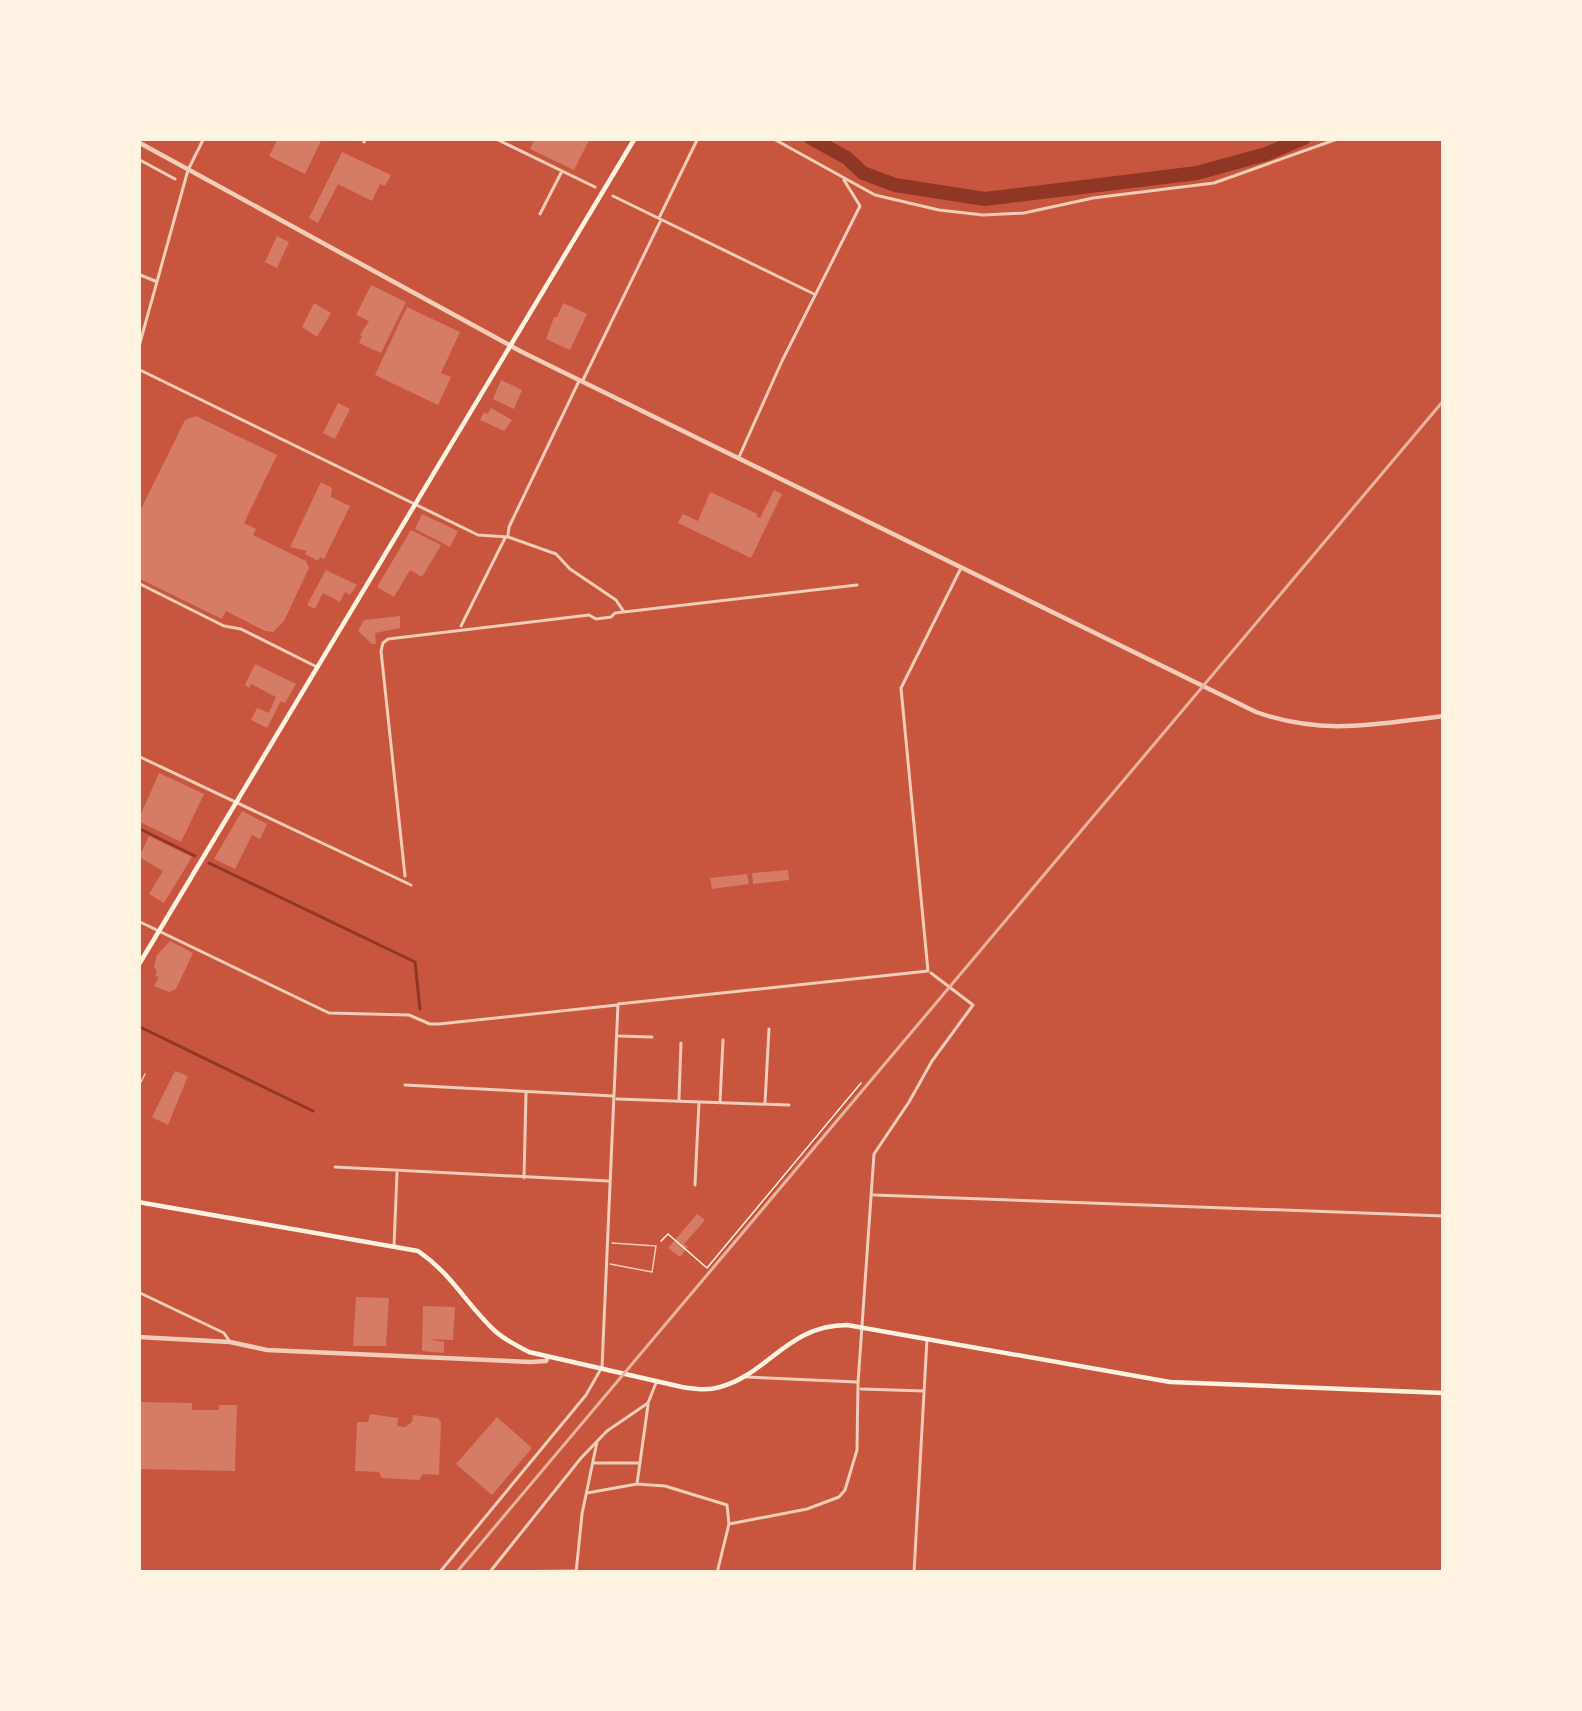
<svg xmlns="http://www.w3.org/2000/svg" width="1582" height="1711" font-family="'Titillium Web',sans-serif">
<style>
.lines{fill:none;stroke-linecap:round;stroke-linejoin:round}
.stream{stroke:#8f3625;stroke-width:3}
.river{stroke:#8f3625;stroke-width:14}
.building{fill:#d67c66}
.path{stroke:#fff3e0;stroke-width:1.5}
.service{stroke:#f1ccb7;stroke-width:1.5}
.minor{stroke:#f1ccb7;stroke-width:3}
.tertiary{stroke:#f1ccb7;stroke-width:4.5}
.secondary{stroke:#fff3e0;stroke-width:4.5}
.trunk{stroke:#fff3e0;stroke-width:4.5}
.rail{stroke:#e9b49f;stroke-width:3}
</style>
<rect width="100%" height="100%" fill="#c8553d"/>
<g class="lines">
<path class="stream" d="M138,828l57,28
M209,863l206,99 5,47
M138,1026l175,85"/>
<path class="river" d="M811,138l36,20 16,15 32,12 90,14 212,-26 69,-19 38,-16"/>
</g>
<path class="building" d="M278,138h37l6,3 -16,33 -36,-18z
M535,138h55l-16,32 -44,-21z
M342,152l49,23 -6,11 -5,-2 -8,17 -34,-17 -20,39 -9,-5z
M277,236l12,6 -12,26 -12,-6z
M371,285l35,17 -25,51 -22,-10 3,-7 -2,-1 9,-14 -13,-6z
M314,303l17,10 -14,24 -15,-10z
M563,303l24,11 -17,36 -24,-11 8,-22h3z
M407,307l53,25 -19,41 10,4 -13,28 -63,-30z
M501,380l21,10 -8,19 -21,-10z
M338,403l12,6 -15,30 -12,-6z
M491,408l21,12 -8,11 -24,-11 4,-8 4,2z
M196,416l81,39 -33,68 12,6 -3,6 53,26 3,7 -25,53 -11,11 -8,-1 -39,-20 -4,8 -84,-41v-63l47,-95z
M321,482l11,6 -1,9 19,9 -26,53 -4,-2 -2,4 -13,-7 2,-3 -17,-4z
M774,490l8,4 -31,64 -73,-35 5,-9 15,7 12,-29 48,22 -2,2 4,2z
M422,514l36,17 -8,16 -35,-18z
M411,530l30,15 -19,32 -12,-7 -16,27 -17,-10z
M326,570l31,15 -7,10 -5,-3 -5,10 -17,-9 -8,16 -8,-4z
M400,616v12l-25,5 1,11h-4l-14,-13 6,-11z
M255,664l41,20 -11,19 -4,-2 -14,27 -16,-8 6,-12 12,5 7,-16 -25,-13 -2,4 -4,-3z
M159,773l45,21 -23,48 -43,-21z
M242,811l25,13 -7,15 -8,-4 -17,34 -21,-10z
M149,836l43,21 -28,46 -15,-9 14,-23 -24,-14z
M788,870l1,10 -36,4 -1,-11z
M747,874l2,10 -37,5 -2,-11z
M170,941l23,12 -17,36 -7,3 -15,-6 5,-9 -4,-1 2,-4 -3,-5 3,-12z
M175,1071l13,5 -20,49 -16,-8z
M697,1214l8,6 -21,24 4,3 -8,10 -12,-9z
M356,1297l33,1 -3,48h-33z
M423,1306l32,1 -2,33 -24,-1 15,3v11l-22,-2z
M138,1402l54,1v7h27v-5h18l-2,66 -97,-2z
M370,1414l28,4 -1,8 8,1 7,-5 1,-7 25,3 3,4 -2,53 -16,-1 -4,6 -37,-2 -3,-6 -24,-1 2,-49h11z
M497,1417l35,31 -40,47 -36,-31z"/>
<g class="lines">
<path class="path" d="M661,1241l7,-7 39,34 154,-185"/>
<path class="service" d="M138,1088l7,-14
M610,1264l42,8 4,-26 -44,-3"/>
<path class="minor" d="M494,138l101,49
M772,138l103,57 64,15 44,5 41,-2 69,-15 121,-15 126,-45
M364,142l2,-4
M138,159l37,20
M613,196l201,98
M540,214l21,-41
M660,216l38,-78
M138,274l17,7
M138,350l50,-180 16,-32
M138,369l340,166 30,2 48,17 14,15 46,31 8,12
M583,380l77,-158
M739,457l43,-96 78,-155 -16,-26
M508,535l1,-8 70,-146
M138,583l86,43 17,3 74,37
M461,626l44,-88
M138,756l273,129
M405,876l-24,-225 2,-8 5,-4 201,-24 7,4 15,-2 4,-4 242,-28
M138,921l191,92 80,2 21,9h9l178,-19
M619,1036l33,1
M405,1085l208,11
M617,1099l172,6
M679,1099l2,-56
M720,1102l3,-62
M765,1103l4,-74
M335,1167l273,14
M524,1178l2,-85
M695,1185l4,-83
M874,1195l570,21
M394,1246l3,-73
M138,1292l86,41 6,9
M746,1377l110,5
M861,1389l63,2
M594,1463h45
M637,1484l11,-79
M587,1493l50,-9 28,2 62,19 2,19 -12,49
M729,1524l78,-15 32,-12 6,-7 12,-40 1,-67 16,-229 35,-52 23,-41 41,-56 -42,-32
M494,1572l80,-1
M439,1573l147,-178 16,-28 16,-363 310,-33 -27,-283 59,-118
M489,1573l92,-115 26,-27 41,-28 8,-20
M576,1573l6,-59 15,-72
M914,1573l13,-234"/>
<path class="tertiary" d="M138,142l384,210 734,360c68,24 119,12 188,4
M138,1337l92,5 37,8 264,12 15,-1 2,-4"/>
<path class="secondary" d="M138,1202l280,49c35,24 48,53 77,80 10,9 22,15 34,21l153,35c13,2 26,4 38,0 48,-13 68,-62 127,-62l323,57 274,11"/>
<path class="trunk" d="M138,966l497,-828"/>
<path class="rail" d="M456,1573l988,-1173"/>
</g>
<rect width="1582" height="1711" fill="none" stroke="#fff3e0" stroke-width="282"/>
</svg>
